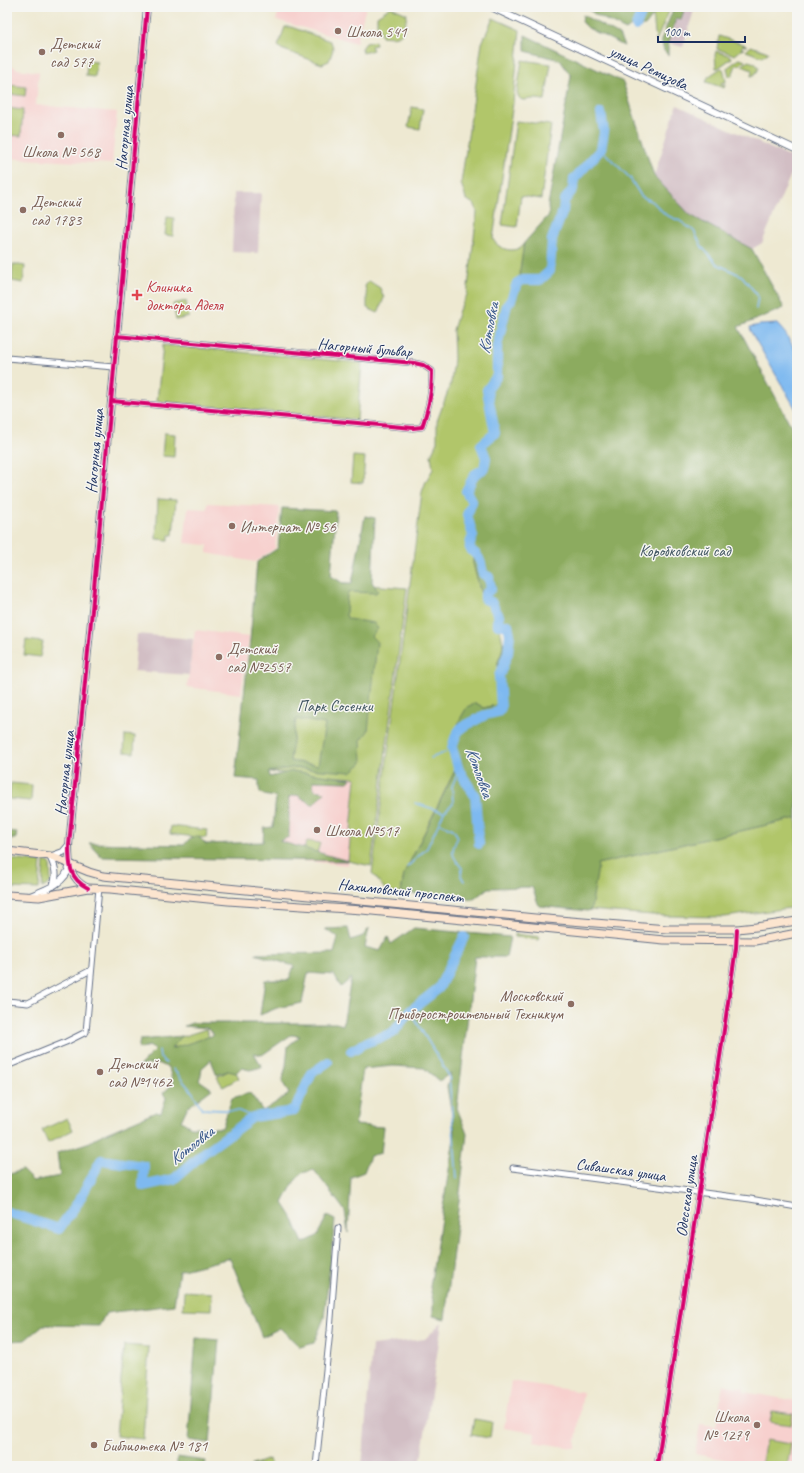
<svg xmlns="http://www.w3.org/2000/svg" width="804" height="1473" font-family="Caveat,sans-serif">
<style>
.built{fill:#f7d0ce}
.industrial{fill:#d2bec4}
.green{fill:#b1c66b;stroke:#667a64}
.forest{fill:#8cab5f;stroke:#546d5e;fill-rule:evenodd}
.water{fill:#7eb9f0;stroke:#4c74a7}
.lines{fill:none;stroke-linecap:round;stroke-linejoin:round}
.stream{stroke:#7eb9f0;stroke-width:1.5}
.river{stroke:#7eb9f0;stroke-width:10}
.minor-casing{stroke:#657087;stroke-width:7}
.tertiary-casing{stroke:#657087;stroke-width:8}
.secondary-casing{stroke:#657087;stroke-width:9}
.minor{stroke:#fff;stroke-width:5}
.tertiary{stroke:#fff;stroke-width:6}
.secondary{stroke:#fce5cf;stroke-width:7}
.cycleway-casing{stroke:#f6f6f2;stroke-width:6}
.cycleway{stroke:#d6006c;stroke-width:4}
.education-dot{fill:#8d6e63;stroke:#f6f6f2;stroke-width:1.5}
.health-dot{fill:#e0444e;stroke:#f6f6f2;stroke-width:1.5}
.labels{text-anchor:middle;stroke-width:3;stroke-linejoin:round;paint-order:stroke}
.education-label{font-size:16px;fill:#785e54;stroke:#f6f6f2;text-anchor:start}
.street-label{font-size:16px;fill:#1b2f5e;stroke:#f6f6f2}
.health-label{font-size:16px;fill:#be3a42;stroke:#f6f6f2;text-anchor:start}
.park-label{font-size:16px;fill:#405561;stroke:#f6f6f2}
.water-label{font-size:17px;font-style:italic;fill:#39588a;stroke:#f6f6f2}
</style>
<rect width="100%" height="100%" fill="#f6f6f2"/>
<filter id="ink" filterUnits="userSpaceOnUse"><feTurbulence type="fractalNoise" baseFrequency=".025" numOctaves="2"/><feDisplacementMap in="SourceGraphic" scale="8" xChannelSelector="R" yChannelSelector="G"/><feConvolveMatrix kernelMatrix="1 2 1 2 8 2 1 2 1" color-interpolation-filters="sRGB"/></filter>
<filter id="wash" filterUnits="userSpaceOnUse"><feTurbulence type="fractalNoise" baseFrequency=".012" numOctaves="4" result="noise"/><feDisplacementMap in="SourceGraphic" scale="16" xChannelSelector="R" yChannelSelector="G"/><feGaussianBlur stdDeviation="0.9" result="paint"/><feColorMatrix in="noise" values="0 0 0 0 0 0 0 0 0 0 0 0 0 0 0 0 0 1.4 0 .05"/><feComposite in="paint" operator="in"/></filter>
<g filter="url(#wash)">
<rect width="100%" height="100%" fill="#eee9d2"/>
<path class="built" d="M280,7h86l-10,36 -80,-23z
M7,65h4l7,4 21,3 -3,33 81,7 -5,52 -105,-6z
M208,503l72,4 -5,41 -20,14 -48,-9 1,-8 -24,-2 4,-35 19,1z
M195,630l54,7 -8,57 -54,-7z
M287,772l69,6 -8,87 -69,-6z
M511,1381l72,11 -8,56 -42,-6 2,-9 -31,-5z
M723,1384l21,4v4l53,9v65h-48v-2l-54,-10 5,-30 16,2z"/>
<path class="industrial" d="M685,7h10l-12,40 -15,-4 8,-24 5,1z
M677,105l120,55 -35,83 -10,6 -63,-34 -35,-39z
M234,193h27l-3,60 -26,-1z
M137,634l56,5 -4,36 -55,-4z
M442,1322l-22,144h-58l10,-121 53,-6z"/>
<path class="green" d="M391,7l16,7c-3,19 -3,25 -25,22l-5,-12v-8z
M652,7h19l-15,34z
M493,18l27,12 -7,73 -20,136c5,11 24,16 31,4 -3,21 -3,46 -16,63l-9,40v30l-10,17 8,40 -11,9 1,17 -1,11 -11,7 -2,25 -5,13 6,20 -1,28 8,31 11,8 8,14 -2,5 5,22 -1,9 -4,10 1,40 -3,3 -12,3 -8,-5 -20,36v29l-52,106 -3,19h-13l-16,-20 50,-381 4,-11 7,-12 -2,-14 6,-13v-21l14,-38 3,-24 -1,-29 6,-20 8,-15 10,-83 -2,-7 -9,-6 -5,-16 21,-140z
M285,27h6l39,14c6,7 1,13 -1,20l-7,3 -41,-15 -3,-3z
M719,36l27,9 1,1 -2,2 1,-2 -3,-1 -2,4h3l-3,1 -6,5 -18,-6z
M375,41l1,4 -5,1 2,4 -10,3 -1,-5 4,-5z
M751,46l17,6v1l-6,4 -16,-6z
M716,51l15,5 1,2 -14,10h-2l-1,-13z
M739,59l5,1 1,1 -6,4h-3l-4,11h-3l-2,-8z
M522,60l29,4 -6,36c-3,0 -6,-1 -10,-1 -8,-1 -15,6 -18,-7z
M87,61l10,1 -2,15 -9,-1z
M748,61l7,2 4,5 -2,4 -5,4h-1l1,-6 -10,-4z
M721,68l2,1 3,12 -1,2 -3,-1 -1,2 4,1 -1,3 -18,-6 2,-5z
M10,85l16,2 -1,9 -16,-2z
M412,107l11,2 -3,20 -12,-2z
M7,108l16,2 -2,26 -14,-1z
M516,121l35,4 -10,74 -20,-3 -4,31 -15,-2z
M167,217l7,1 -1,18 -8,-1z
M13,264l12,2 -2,17 -11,-2z
M369,281l11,7 4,10 -6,15 -11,-5v-11l-2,-11z
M186,301l3,16 -13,3 -3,-16z
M163,345l199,18 -5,57 -200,-19z
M164,433l11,1 -1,23 -12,-1z
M353,456l12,1 -2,26 -12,-1z
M158,499l18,1 -3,35h-4v5l-13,-1z
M343,583l64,5 -36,278 -23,-5 8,-83 -87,-6z
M26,640l17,2 -3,15 -16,-2z
M125,735l10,1 -1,17 -10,-1z
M11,783l21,2 -1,16 -22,-2z
M797,818v89l-72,10 -59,-1 -78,-6 9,-46z
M171,826l36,4 -1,8 -36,-4z
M307,841l13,2 -3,10 -13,-4z
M7,859l34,3 -2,27 -32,-1z
M44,861l6,2 1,19 -5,4 -4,2z
M515,934l25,3 -1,3 -24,-3z
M206,1029l6,16 -34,11 -6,-16z
M234,1068l5,10 -16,9 -6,-10z
M67,1118l6,12 -25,13 -6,-13z
M184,1291l28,2 -1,17 -28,-1z
M124,1345l25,2 -6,92 -27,-3z
M772,1411l21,3 -2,11 -21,-3z
M474,1419l18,3 -2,16 -19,-3z
M766,1440l25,4 -4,22h-26z
M269,1459l2,7h-19v-1z"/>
<path class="forest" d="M585,7h70l-2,9 -8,10h-14l-5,4 -30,-15z
M674,7h11l-4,13 -5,-1 -8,24v12l-4,-4 -3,-11z
M583,15l36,20 5,11 -36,-18 -6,-6z
M525,35l98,47 31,94 36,39 62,34 32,59 -46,19 59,110v381l-200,46 1,3 -7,42 -3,2 -49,-5 -7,-19 -44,1 -14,11 -73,-6 3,-19 52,-105v-30l3,-18 8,-14 6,-3 3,-1 8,5 12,-3 3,-3 -1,-40 4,-10 1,-9 8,-9 -2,-10h-11l2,-8 -8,-14 -11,-8 -8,-31 1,-28 -6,-20 5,-13 -6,-11 8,-14 11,-7 1,-11 -4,-14 14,-12 -8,-40 10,-17 -1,-30 10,-40 4,-5 6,-17 6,-41 25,-28 -1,-10 23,-129 -11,-16 -35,-9z
M282,508l54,3 -5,65 12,7h9l13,-67 10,2 -3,64 6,9 -2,2 -27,-1 -2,2 -1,21 2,4 26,4 4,6 -7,7 6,6 -9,89 -7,9 1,23 -11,9 -59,-4 -23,4 1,5 22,-6 59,8 -3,3 -35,-1 1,9 11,2 -12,13 -16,-10 -8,2v40l-10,4 69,20 -246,-4 -13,-14 95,2 7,-8h8l7,7 57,-2 1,-14 9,-1 3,-30c-14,-2 -18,-1 -17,-17l-24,-2 15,-138 7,-78 21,-14zM296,719l29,5 -7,41 -28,-4z
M7,831l10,1 -1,7h-9z
M348,928l3,12 12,-4 6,-8 -4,19 15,4 8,-14 3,7 23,-16 96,9 -4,20h-31l-18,151 10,26 -22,185 -12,-3v-15l-3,-14 25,-155 -8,-45 4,-14 -12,8 -15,-13 -31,-2 -30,3 -8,56 29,2 -3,26 -11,3 -6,16 -13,5 -3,56 -3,-22 -31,-41 -12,3 -8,9 -11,21 9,14 11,26 14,-7 10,-20 8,4 -11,98 -10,25 -14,4 -20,-19 -18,9 -32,-79 -51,13 -5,34 -68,8 -7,13 -56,-1 -18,15 -18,1v-166l15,-5 11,11 27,-5 -3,-23 33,-11 7,-5 59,-25 5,1 5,-15 -3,-5 10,-9 -4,-16 -11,-5 -19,3 16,-16 -6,-4 -11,3 2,-9 42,-4 -11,13 43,-14 -7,-7 -23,-2 8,-3h144l7,2 8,-47 -10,9 -7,-12 -26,-2 -6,30 -25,5 -17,7 5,-35h24l5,-14 -39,-12 79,-1 4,-16 -13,-8zM291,1035l9,1 -12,10 -2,20 -4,15 7,13 -26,17 -13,-18 -18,5 -10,30 -31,-1 -10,-6 6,-13 25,-19 -13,-9 2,-5 1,-7 9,-8 6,15 11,-4 8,2 5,-5 9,2 12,-3 -8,-14 8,2z
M196,1338l23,2 -9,103 -22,-3z
M177,1457l29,4 -1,5h-28z"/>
<path class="water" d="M777,324l8,9 12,20v58l-46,-79 -1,-5 10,-2z"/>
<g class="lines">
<path class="stream" d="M601,149l29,29 11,18 12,6 13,13 14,6 14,10 8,16 15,17 25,12 16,20 -2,13
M450,750l2,-2
M431,758l15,-6
M415,803l28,9
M439,823l14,6 5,8c-8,15 -7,18 4,31l-1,8 3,5
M407,867l20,-19 17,-36 9,-9 -1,-17 7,-16
M410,1011l39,65 8,102
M159,1050l1,8 6,5
M173,1069l20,24 9,16 37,2 14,6"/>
<path class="river" d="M636,26l8,-19
M479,844l-4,-48 -16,-26 -7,-22 4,-13 5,-7 24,-13 13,-3 3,-4 -2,-32 9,-23 2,-19 -2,-9h-10l-1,-3 2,-6 -8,-14 -6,-3v-5l6,-5 -2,-12 -6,-3c-1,-5 -1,-9 -3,-13 -4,-13 -16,-6 -7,-25l-6,-21 5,-13 -6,-11 9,-17 9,-5 2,-11 -5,-13 14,-12 -8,-43 10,-14v-30l10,-41 4,-5 6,-17 5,-3h18l10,-9 2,-32 11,-28 1,-10 9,-12 1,-10 27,-30 3,-17 -3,-19
M351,1051l14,-8 28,-10 17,-22 29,-23 25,-51
M7,1212l52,17 20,-28 22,-41 43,6 -1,20 31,-7 31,-27 48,-35 41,-6 18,-38 16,-11"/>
</g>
</g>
<g filter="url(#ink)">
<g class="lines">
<defs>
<path id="minor" d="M7,358l107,9
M111,401l302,27 9,-1c7,-21 10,-34 10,-56l-9,-6 -9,-2 -298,-27
M7,1001l21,2 63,-33
M7,1066l59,-24 20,-10 13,-144
M513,1168l237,31 47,8
M316,1466l14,-135 8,-103
M657,1466l64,-416 15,-102 1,-19"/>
<path id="tertiary" d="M491,7l306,143
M50,856c5,11 8,19 3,30
M52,856l11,-4 6,-7
M88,888c-19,-9 -19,-24 -19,-43l22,-224 56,-614
M30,896c16,-6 36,-13 40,-31"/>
<path id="secondary" d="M7,851l43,5 39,16 14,4 432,42 132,11h70l19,-2 41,-6
M7,895l32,2 49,-9 22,1 118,12 134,9 302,30 91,1 42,-8"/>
</defs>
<use href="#minor" class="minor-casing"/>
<use href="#tertiary" class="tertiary-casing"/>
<use href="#secondary" class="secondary-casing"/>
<use href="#minor" class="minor"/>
<use href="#tertiary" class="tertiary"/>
<use href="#secondary" class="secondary"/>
<defs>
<path id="cycleway" d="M111,401l302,27 9,-1c7,-21 10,-34 10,-56l-9,-6 -9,-2 -298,-27
M88,888c-19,-9 -19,-24 -19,-43l22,-224 56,-614
M657,1466l64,-416 15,-102 1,-19"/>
</defs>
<use href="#cycleway" class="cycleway-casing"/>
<use href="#cycleway" class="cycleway"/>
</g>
</g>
<g class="education-dot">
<circle cx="338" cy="31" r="4"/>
<circle cx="42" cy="52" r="4"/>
<circle cx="61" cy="135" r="4"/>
<circle cx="23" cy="210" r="4"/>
<circle cx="232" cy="526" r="4"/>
<circle cx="219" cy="657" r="4"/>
<circle cx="317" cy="830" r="4"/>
<circle cx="571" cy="1004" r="4"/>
<circle cx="100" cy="1072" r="4"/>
<circle cx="757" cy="1425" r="4"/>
<circle cx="94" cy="1445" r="4"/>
</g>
<path class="health-dot" d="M135 289h4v4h4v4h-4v4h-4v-4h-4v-4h4z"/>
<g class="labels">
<g class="education-label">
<text x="346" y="37">Школа 541</text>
<text x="50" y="49">Детский<tspan x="50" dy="18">сад 577</tspan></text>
<text x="61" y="157" text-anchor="middle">Школа № 568</text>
<text x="31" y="207">Детский<tspan x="31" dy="18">сад 1783</tspan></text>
<text x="240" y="532">Интернат № 56</text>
<text x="227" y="654">Детский<tspan x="227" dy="18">сад №2557</tspan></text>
<text x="325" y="836">Школа №517</text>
<text x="563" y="1001" text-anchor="end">Московский<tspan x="563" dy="18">Приборостроительный Техникум</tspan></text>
<text x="108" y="1069">Детский<tspan x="108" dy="18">сад №1462</tspan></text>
<text x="749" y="1422" text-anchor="end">Школа<tspan x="749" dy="18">№ 1279</tspan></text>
<text x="102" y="1451">Библиотека № 181</text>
</g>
<g class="street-label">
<text transform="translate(649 67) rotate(25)" y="6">улица Ремизова</text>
<text transform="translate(124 128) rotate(-85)" y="6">Нагорная улица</text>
<text transform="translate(365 347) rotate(5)" y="6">Нагорный бульвар</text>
<text transform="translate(94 451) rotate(-85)" y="6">Нагорная улица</text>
<text transform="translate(64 773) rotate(-84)" y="6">Нагорная улица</text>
<text transform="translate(401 890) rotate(6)" y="6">Нахимовский проспект</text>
<text transform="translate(621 1169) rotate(8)" y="6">Сивашская улица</text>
<text transform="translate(686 1196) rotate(-82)" y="6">Одесская улица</text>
</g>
<g class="health-label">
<text x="146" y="292">Клиника<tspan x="146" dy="18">доктора Аделя</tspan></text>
</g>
<g class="park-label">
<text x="685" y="556">Коробковский сад</text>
<text x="335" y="711">Парк Сосенки</text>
</g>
<g class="water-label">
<text transform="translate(488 328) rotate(-79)" y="6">Котловка</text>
<text transform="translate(480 772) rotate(70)" y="6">Котловка</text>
<text transform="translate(191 1145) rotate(-38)" y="6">Котловка</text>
</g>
</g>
<rect width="804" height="1473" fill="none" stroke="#f6f6f2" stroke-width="24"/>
<path d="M658 36v6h87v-6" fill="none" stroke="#1b2f5e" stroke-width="2"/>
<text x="664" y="36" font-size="12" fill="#1b2f5e" stroke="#f6f6f2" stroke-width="3" paint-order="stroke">100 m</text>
</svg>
